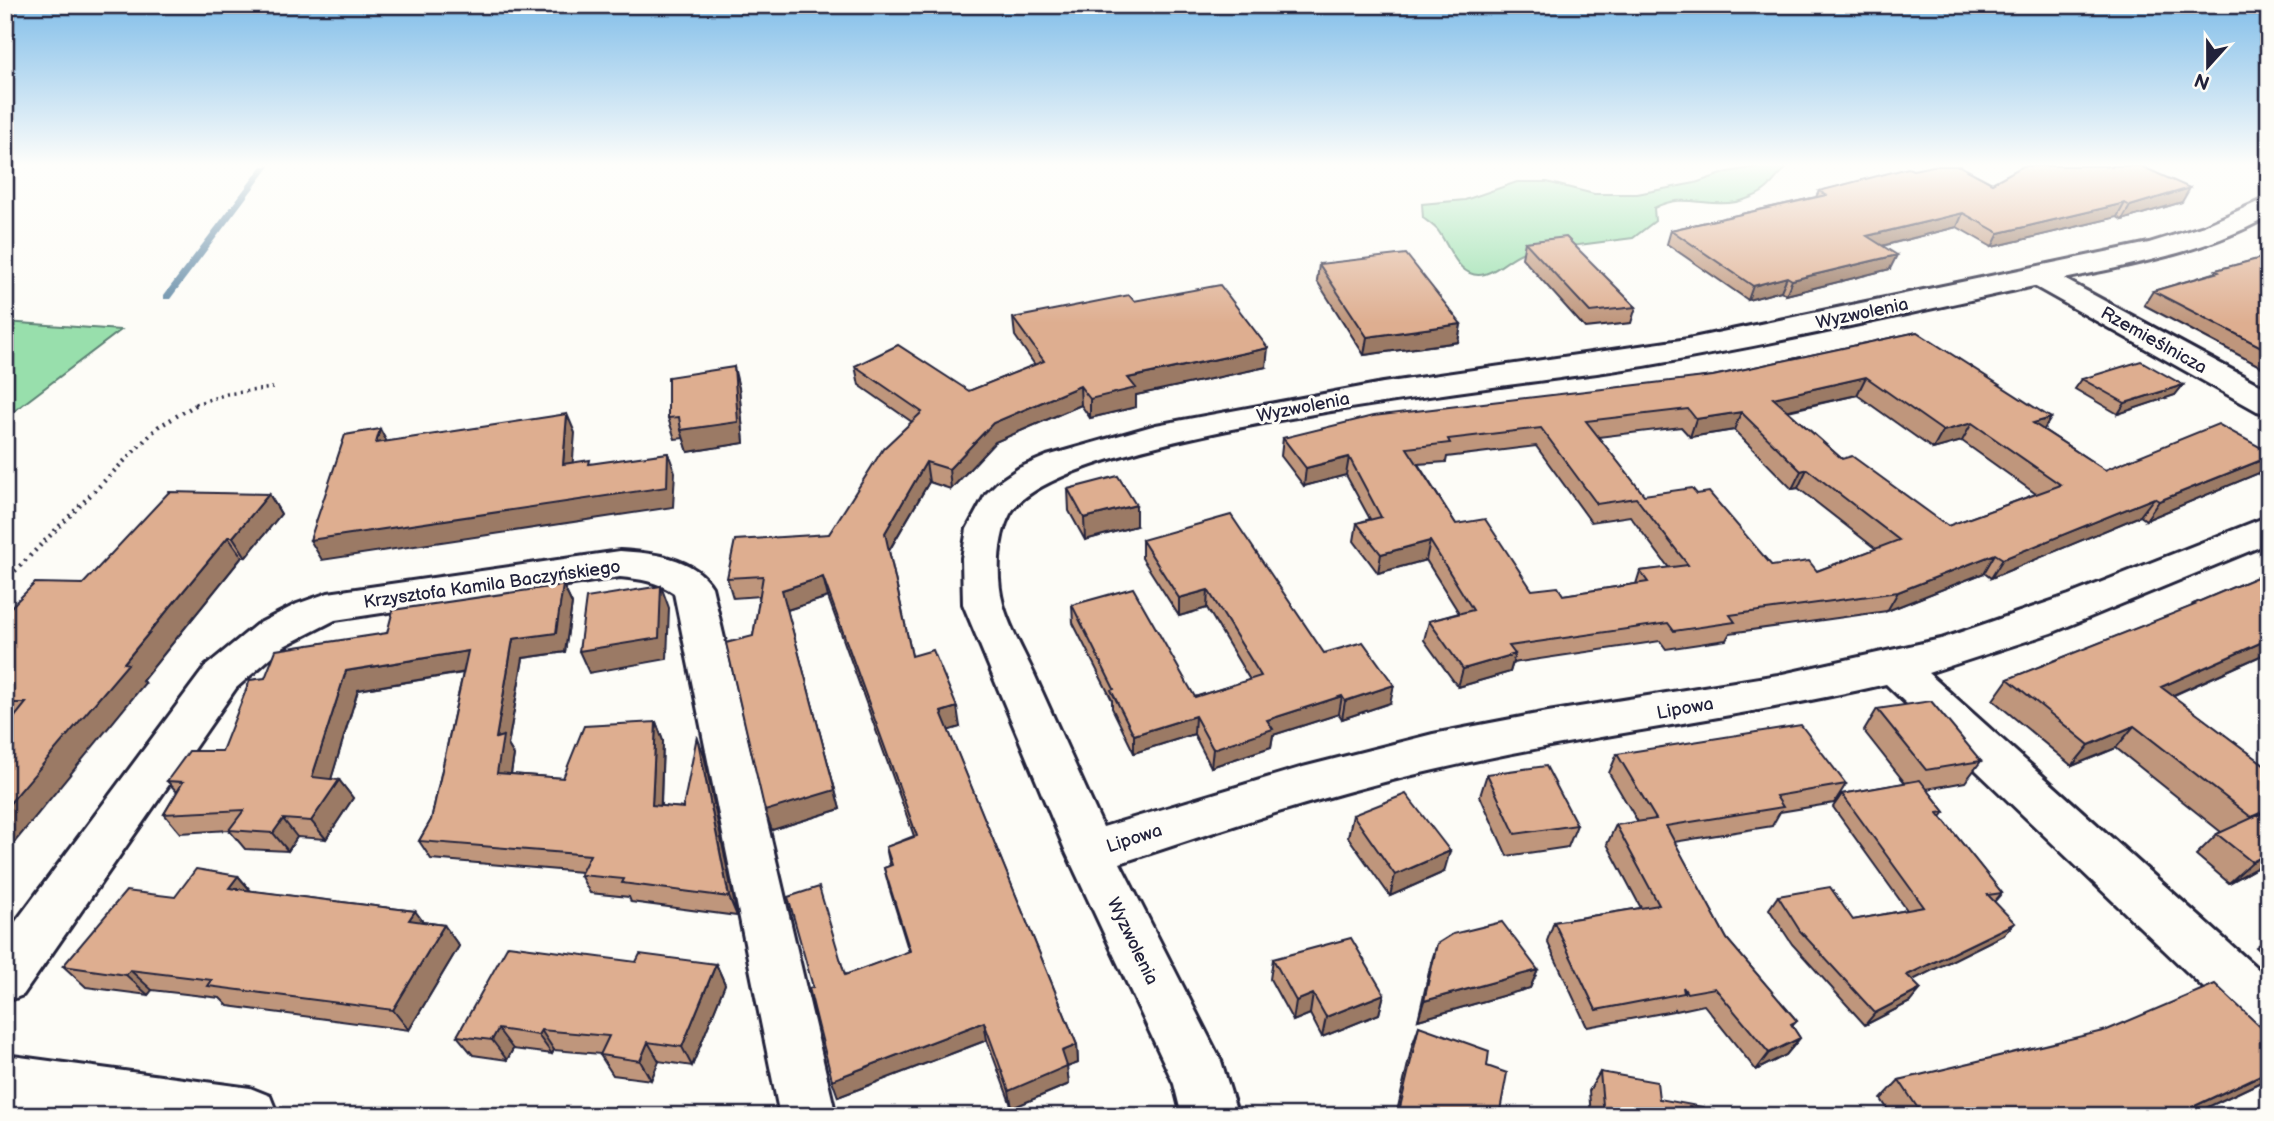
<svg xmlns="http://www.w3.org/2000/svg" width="2274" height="1121" font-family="'Balsamiq Sans',sans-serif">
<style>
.green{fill:#98dfac;stroke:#5d8074;stroke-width:2}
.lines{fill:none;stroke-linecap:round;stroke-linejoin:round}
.stream{fill:#6088a4;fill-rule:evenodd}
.minor-casing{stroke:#22223b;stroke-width:6}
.path-far1{stroke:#22223b;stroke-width:3.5;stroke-dasharray:2 4.5;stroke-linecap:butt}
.path{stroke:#22223b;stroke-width:4.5;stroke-dasharray:2 5;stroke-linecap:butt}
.minor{fill:#fdfcf7;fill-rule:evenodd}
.wall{fill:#bf967c;stroke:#22223b;stroke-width:2;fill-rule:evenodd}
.shaded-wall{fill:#9b7a65;stroke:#22223b;stroke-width:2}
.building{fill:#deae90;stroke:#22223b;stroke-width:2;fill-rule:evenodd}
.labels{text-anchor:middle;stroke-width:6;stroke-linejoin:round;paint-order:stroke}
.street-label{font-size:18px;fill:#22223b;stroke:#fdfcf7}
</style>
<rect width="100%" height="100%" fill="#fdfcf7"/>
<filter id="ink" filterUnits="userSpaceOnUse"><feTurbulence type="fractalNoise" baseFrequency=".0143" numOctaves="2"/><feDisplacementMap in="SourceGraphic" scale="14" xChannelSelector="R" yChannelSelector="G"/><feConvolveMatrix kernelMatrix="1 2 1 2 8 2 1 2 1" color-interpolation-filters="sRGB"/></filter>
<g filter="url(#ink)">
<path class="green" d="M1761,166h25v3c-9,6 -12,14 -20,20 -7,6 -21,11 -30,13 -30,6 -52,-10 -82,6l1,13 -22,17 -109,14c-16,6 -23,17 -39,22 -25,7 -35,-26 -46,-42 -3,-5 -11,-10 -16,-14l-1,-14 43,-4 52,-18h30l47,12h43l58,-11 33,-11z
M5,322l116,8 -116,88z"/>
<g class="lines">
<path class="stream" d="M262,166h8l-100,133h-6v-4z"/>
<defs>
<path id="minor" d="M2269,197v19c-62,36 -136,48 -205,63l205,111v24l-12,-3 -223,-125c-128,28 -256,57 -384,79 -107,19 -595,65 -640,149 -13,24 -14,64 -7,90 6,23 21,48 31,70 23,51 46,102 69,153l200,-60 130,-33 115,-22 230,-37 163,-36 128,-44 200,-79v27l-218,90 -123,40 341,306v60l-19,-7 -364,-348c-150,35 -303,51 -452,86 -106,24 -211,59 -314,93l101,198 17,55h-56l-8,-32 -108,-232 -103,-248 -1,-46 5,-29 19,-35 11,-11 22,-15 28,-12 109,-31 227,-42 305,-44 461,-96 55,-17z
M620,551c32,2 74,6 92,36l124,529h-56l-106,-523c-17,-12 -34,-14 -54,-16l-285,43 -51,26 -48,42 -213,307 -18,7v-66l201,-270 50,-41 41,-21 31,-11z
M5,1055l245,33 20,8 8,20h-229l-44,-6z"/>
</defs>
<use href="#minor" class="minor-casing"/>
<path class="path-far1" d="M195,404l32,-10 46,-6"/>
<path class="path" d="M5,581l153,-154 41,-24"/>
<use href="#minor" class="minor"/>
</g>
<path class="wall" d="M1913,170l79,13 190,19 -60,18 -5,-3 -125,30 -35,-20 -75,19 8,23 -104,26 -5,-4 -33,9 -81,-56 4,-14 145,-33 3,-6z
M1525,242l111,65 -5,16 -46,5 -63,-70z
M2269,256v115l-125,-66 9,-14 61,-18 2,-3z
M1319,264l142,60 -3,18 -94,13 -47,-74z
M1134,301l132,66 -130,28v12l-46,11 -9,-13 -86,37 -44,47 -22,-7 -40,69 23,105 48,71 -12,3 129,315 1,18 -11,4 2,17 -57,24 -25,-68 -149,57 7,-122 64,-23 -20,-65 -5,-19 6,-2 -4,-19 28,-11 -86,-239 -41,13 53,199 -68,21 -19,-194 7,-40 -27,2 -6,-20 102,-44 83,-112 -53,-37 -4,-19 114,25 66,-26 -20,-29 -2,-18z
M1917,332l127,98 61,40 164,-18v9l-10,12 -113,47 -6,-4 -149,62 -7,-5 -97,38 -157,22 -4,7 -60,9 -6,-8 -147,22 -3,9 -52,15 -34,-47 5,-19 30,-8 -33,-53 -48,13 -24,-32 3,-18 13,-4 -24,-44 -42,11 -23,-30 2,-18 430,-62zM1857,395l76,54 29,-8 74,53 -88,32 -106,-67 -54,-48zM1681,427l9,10 44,-7 58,59 6,-1 78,61 -59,22 -45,-5 -75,-72 -53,1 -46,-58zM1536,446l55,76 39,-6 39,52 -29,3 -4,13 -73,11 -31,-5 -76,-66 -38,-60 28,-2 1,-5z
M2082,379l101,6 -8,10 -57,19 -43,-25z
M739,388l5,55 -56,9 -4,-14 -9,1 -7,-21z
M1068,489l68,37 -51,14 -16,-29z
M269,494l12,20 -35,43h-4l-100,124 3,2 -134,40 -6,-1v-109l78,-29z
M1142,540l182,113 66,50 -48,16 -3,-5 -66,21 -2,12 -60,20 -17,-33 -60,19 -22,-45v-8l-39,-77 -1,-18 123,92 55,-17 -43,-72 -28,8 -37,-58z
M2269,572v80l-97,44 97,72v93l-40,22 -33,-28 21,-21 4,-2 -105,-84 -44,18 -79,-66 15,-21 183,-72 2,-3z
M563,585l9,19 -7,48 -42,6 -15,87 6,10 -3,19 52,4 93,-56 7,19 -2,65 22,2 21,-53 33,161 -106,-14 -2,-5 -39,-4 -10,-18 1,-3 -150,-13 -12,-18 12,-21 32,-147 -105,17 -27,89 8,1 14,18 -27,41 -29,-2 -9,14 -43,-2 -16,-19 -49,3 -16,-19 13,-22 -10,-11 55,-30 43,-73 122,-45z
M1877,709l104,52 -16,21 -38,7 18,23 -4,5 61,76 -8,9 9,33 -91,45 -2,22 -45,23 -73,-81 -23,-35 9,-13 75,24 54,-10 -74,-103 9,-13 63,-11 -41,-52z
M1617,754l229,30 -12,19 -54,9 -8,14 -98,16 53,97 70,82 -5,5 8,12 -14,17 -30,15 -52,-65 -28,6 -1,-2 -2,2 -86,16 -40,-86 7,-19 87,-14 -34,-64 9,-19 22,-3 -29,-49z
M1487,774l90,51 -9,22 -61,9 -27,-60z
M1353,815l91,57 -54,24 -42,-59z
M238,876l13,15 164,20 8,11 21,3 15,21 -50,84 -181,-24 -8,-8 -68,-8 -4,5 -62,-8 -23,-21 112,-69z
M2269,937v22l-13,-12z
M1437,944l101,26 -8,18 -112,32 13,-57z
M1273,959l111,35 -5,20 -57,23 -12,-23 -17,7 -23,-42z
M636,962l80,2 9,20 -33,82 -33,-5 -8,19 -38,-5 -13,-20 1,-1 -47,-4 -2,4 -39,-5 -6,11 -34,-5 -16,-19z
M1419,1026l68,40 12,50h-103l16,-70z
M2269,1035v43l-80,38h-297l-11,-17 18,-19z
M1600,1072l59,27 45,17h-113l-2,-25z"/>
<path class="shaded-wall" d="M2190,188l-8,14 -60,18 8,-14z
M2125,203l-8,14 -125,30 7,-14z
M1963,213l-6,14 -96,24 6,-15z
M1897,255l-7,14 -104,26 6,-15z
M1787,277l-6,14 -33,9 5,-14z
M1461,324l-3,18 -94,13 3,-18z
M1268,348l-2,19 -130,28v12l-46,11v-19l38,-21z
M734,367l5,21 5,55 -56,9 -7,-22z
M1866,377l-9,18 -92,20 8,-17z
M2183,385l-8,10 -57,19 7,-11z
M1080,386l1,19 -86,37 -44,47 -2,-20 44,-46z
M1741,412l-7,18 -44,7 6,-18z
M567,414l8,19 -4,51 -8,-20z
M2051,418l-11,18 -7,-13z
M1972,423l-10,18 -29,8 10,-18z
M380,429l10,19 -14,-5z
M668,453l7,19 -2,35 -351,53 -12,-20z
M1349,457l-3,18 -42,11 2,-18z
M2269,457v4l-10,12 -113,47 13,-19z
M926,462l3,20 -41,70 -3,-19z
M1807,469l-9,19 -6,1 9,-18z
M269,494l12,20 -35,43 -13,-20z
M2154,498l-14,18 -149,62 12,-19z
M1136,505v21l-51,14 -1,-22z
M228,537l14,20 -100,124 3,2 -140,171v-45l119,-146z
M1430,541l-4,19 -48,13 3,-19z
M1995,554l-11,19 -97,38 11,-19z
M823,577l5,20 -41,13 53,199 -68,21 -7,-19 17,-221z
M563,585l9,19 -7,48 -42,6 -15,87 6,10 -6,36 -11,-18 -1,-35 17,-99z
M661,586l8,22 -2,51 -78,14 -10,-22z
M1208,590l-1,18 -28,8v-18z
M2269,639v13l-127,57 19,-22z
M468,651l10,19 -120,20 -32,106 -14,-19 34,-106z
M1515,654l-5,18 -52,15 5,-18z
M1394,685l-4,18 -48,16 3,-18z
M1342,696l-3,18 -66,21 -2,12 -60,20 2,-18 54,-29z
M957,707l3,20 -16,5 -3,-20z
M1195,716l-1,18 -60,19v-18z
M656,722l7,19 -3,82 -8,-18z
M2134,726l-18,22 -44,18 17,-21z
M697,736l7,19 33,161 -8,-19z
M339,780l14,18 -27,41 -15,-18z
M283,819l14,18 -9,14 -15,-18z
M1450,851l-6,21 -54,24 5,-21z
M2269,853v8l-40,22 23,-21z
M238,876l18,21 -27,-9z
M415,911l15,20 -21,-11z
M2015,923l-12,12 -106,53 10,-13z
M444,925l15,21 -50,84 -16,-20z
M716,964l9,20 -33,82 -10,-19z
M130,970l22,20 -4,5 -22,-20z
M1538,970l-8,18 -112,32 6,-19z
M1921,989l-11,13 -45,23 10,-12z
M1313,994l-3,20 -17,7 3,-20z
M1384,994l-5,20 -57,23 4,-20z
M984,1022l3,18 -149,57 -6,-17z
M498,1029l15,20 -6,11 -15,-20z
M541,1030l13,20 -2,4 -14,-19z
M1800,1038l-14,17 -30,15 13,-17z
M648,1042l11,19 -8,19 -11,-19z
M1077,1045l1,18 -11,4 2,17 -57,24 -3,-17 53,-40z
M2269,1071v7l-80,38h-12l5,-4z"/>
<path class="building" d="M1933,166h27l32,17 31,-17h118l49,22 -60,18 -5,-3 -126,30 -36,-20 -96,23 30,19 -105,25 -5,-3 -34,9 -82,-56 155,-35 -7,-4 89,-23 5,2z
M1566,237l70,70 -46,5 -65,-70z
M1406,254l55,70 -94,13 -48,-73z
M2269,256v95l-116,-60 66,-19 -3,-2z
M1220,285l48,63 -140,30 8,10 -46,11 -10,-13 -87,37 -44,46 -23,-7 -41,71 27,123 21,-6 24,57 -16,5 136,333 -15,6 5,15 -58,25 -25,-69 -152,58 -23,-92 4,-1 -25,-90 31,-10 26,88 65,-24 -26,-83 8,-3 -6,-18 31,-11 -94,-259 -41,13 53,200 -70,21 -39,-168 27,-7 10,-60 -36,2 8,-38 94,-6 54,-85 39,-37 -67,-46 43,-21 71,46 75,-30 -31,-43 116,-23 5,6z
M1917,332l134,86 -18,5 72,47 113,-46 51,28v5l-110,44 -5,-3 -151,61 -8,-5 -97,38 -168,23 5,7 -61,9 -6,-8 -159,23 6,8 -52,15 -34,-48 44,-11 -43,-69 -49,13 -24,-31 24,-6 -32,-60 -43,11 -23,-30 90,-22 340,-40zM1866,377l77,54 29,-8 89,62 -113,41 -96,-70 -10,3 -69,-61zM1688,409l8,10 45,-7 60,59 6,-2 92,71 -82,31 -8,-10 -37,5 -63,-74 -12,2 -5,-6 -48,7 -58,-74zM1541,428l56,76 39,-6 52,67 -48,6 8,11 -85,13 -5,-8 -26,3 -47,-71 -29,5 -49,-76 43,-5 -2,-4z
M2141,361l42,24 -58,18 -43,-24z
M734,367l4,55 -57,8 -2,-13 -11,1v-41z
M567,414l-4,50 27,-4 -1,4 79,-11 -1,34 -357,53 35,-105 35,-6 -4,14z
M1118,476l18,29 -52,13 -16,-29z
M169,492l100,2 -36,43h-5l-104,126 4,1 -123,145v-80l21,-26h-21v-90l30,-30 48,1z
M1231,515l93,138 39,-11 31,43 -49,16 -3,-5 -75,24 6,9 -60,20 -18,-33 -61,19 -23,-45 3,-1 -42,-84 61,-17 62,109 66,-21 -53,-86 -29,8 -37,-58z
M2269,572v67l-108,48 108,81v41l-18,8 -117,-91 -45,19 -81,-66 187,-74 -2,-1z
M563,585l-7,48 -43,6 -17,99 7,-2 -6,37 66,5 21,-52 72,-4 -4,83 31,3 14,-72 32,161 -107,-14 2,-4 -44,-4 10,-20 -171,-14 12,-21 37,-169 -122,20 -34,106 27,3 -28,41 -28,-2 -10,14 -44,-3 15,-20 -80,4 19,-32 -16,-1 22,-30h33l28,-71 15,-2 11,-28 111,-17 6,-23z
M661,586l-2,52 -80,13 7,-53z
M1931,701l50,60 -55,9 -49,-61z
M1801,725l45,59 -70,12 7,11 -117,19 61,113 70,82 -6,3 9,14 -31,15 -54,-65 -28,5 -4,-6 1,6 -88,17 -42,-88 105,-17 -43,-80 40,-6 -39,-65z
M1546,766l31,59 -62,9 -28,-60z
M1920,780l25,32 -7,1 64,80 -14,2 27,28 -108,52 14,14 -46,24 -75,-82 -22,-35 52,-9 23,33 71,-13 -82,-113z
M1406,794l44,57 -55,24 -42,-60z
M2269,810v43l-17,9 -35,-28z
M196,869l42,7 -9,12 186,23 -6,9 35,5 -51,85 -185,-24 4,-6 -82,-10 -4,5 -63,-9 63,-75 49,6z
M1502,922l36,48 -114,31 13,-57 16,-10z
M1351,938l33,56 -58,23 -13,-23 -17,7 -23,-42z
M508,945l128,17 4,-8 76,10 -34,83 -34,-5 -8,19 -40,-6 9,-19 -68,-6 -3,5 -40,-6 -6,11 -35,-4z
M2215,984l54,51v36l-87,41 3,4h-262l-24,-36 208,-50z
M1419,1026l70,25 -2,15 20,7 -8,43h-101z
M1600,1072l57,10 2,17 44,8 1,9h-100z
M1849,1110l3,6h-26z"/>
</g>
<linearGradient id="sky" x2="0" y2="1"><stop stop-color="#82bee9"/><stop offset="0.51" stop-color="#fefefb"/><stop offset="1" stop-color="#fefefb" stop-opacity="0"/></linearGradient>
<rect width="2274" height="323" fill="url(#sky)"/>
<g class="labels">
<g class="street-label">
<text transform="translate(1862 313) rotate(-12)" y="6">Wyzwolenia</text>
<text transform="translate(2154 340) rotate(29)" y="6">Rzemieślnicza</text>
<text transform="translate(1303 407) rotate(-11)" y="6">Wyzwolenia</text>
<text transform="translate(492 584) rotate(-8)" y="6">Krzysztofa Kamila Baczyńskiego</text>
<text transform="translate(1685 708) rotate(-10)" y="6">Lipowa</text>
<text transform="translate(1134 838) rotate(-18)" y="6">Lipowa</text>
<text transform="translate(1133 941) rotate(64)" y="6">Wyzwolenia</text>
</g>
</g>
<rect width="2274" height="1121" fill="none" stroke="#fdfcf7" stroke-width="28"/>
<rect x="14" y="14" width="2246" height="1093" fill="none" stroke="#22223b" stroke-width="2.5" filter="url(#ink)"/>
<g transform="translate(2208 66) rotate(201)" stroke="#fdfcf7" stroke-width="5" paint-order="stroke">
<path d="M0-5L12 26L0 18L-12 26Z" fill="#22223b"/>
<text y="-10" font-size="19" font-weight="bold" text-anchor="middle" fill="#22223b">N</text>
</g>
</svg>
